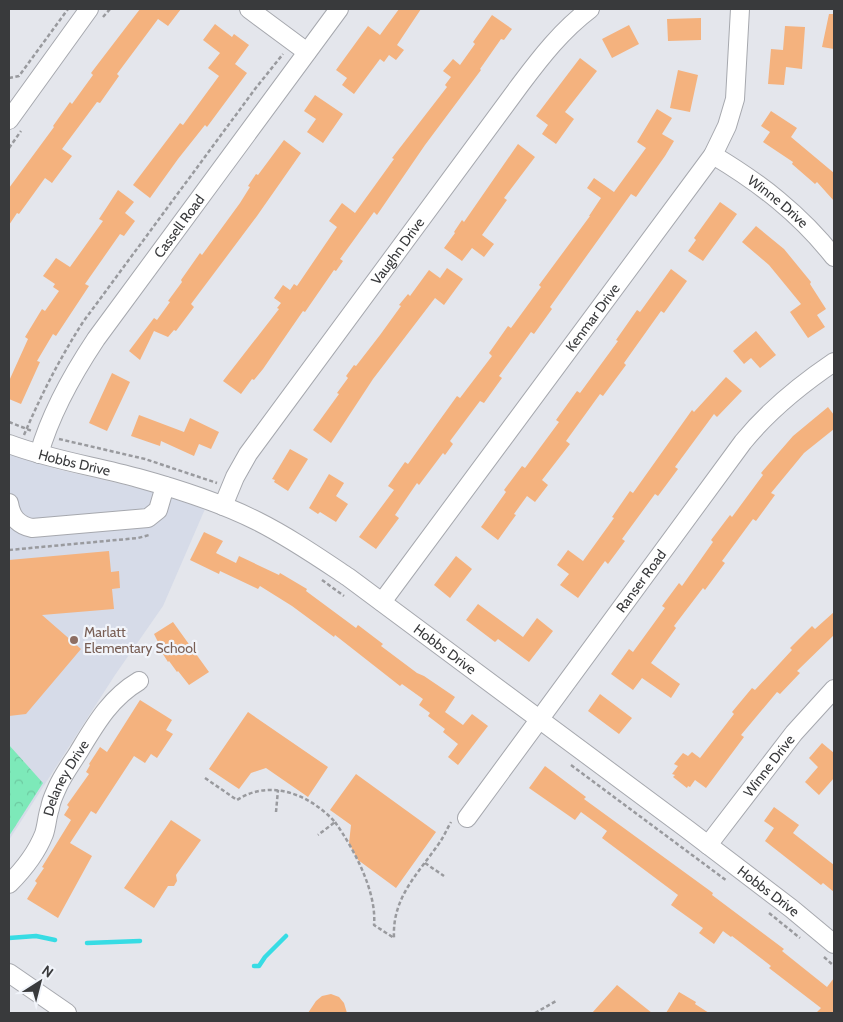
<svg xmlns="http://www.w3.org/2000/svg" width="843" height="1022" font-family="Cabin,sans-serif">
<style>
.built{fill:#d6dbe8}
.park{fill:url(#park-crowns)}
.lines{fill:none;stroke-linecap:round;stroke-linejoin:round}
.stream{stroke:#37dce4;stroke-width:4.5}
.building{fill:#f4b27e}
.minor-casing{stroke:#a6a8ae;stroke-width:20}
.path{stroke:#999a9e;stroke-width:2.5;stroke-dasharray:4 2.5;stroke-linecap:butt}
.minor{stroke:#fff;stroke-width:18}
.education-dot{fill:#8d6e63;stroke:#f1f4fa;stroke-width:2}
.labels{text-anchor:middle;stroke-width:4.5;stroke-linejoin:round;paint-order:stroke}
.street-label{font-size:14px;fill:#393a3c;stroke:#f1f4fa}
.education-label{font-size:14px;fill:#785e54;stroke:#f1f4fa;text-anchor:start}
</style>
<defs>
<pattern id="park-crowns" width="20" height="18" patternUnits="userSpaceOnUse" patternTransform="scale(1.25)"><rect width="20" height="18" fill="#7de9b9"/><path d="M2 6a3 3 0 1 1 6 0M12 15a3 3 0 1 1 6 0" fill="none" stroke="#6dc9a0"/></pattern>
</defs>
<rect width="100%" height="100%" fill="#e4e6ec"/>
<path class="built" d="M9,453l47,16 91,21 58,19 -42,97 -48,69 -106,165z"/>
<path class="park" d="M9,745l34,38 -34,53z"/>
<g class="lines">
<path class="stream" d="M9,938l27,-2 19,4
M87,943l53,-2
M254,966h5l6,-9 21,-21"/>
</g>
<path class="building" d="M140,9h41l-13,17 -10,-7 -41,55 2,2 -19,27 -3,-1 -35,47 10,7 -20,27 -7,-5 -26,36 -2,-1 -8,12v-37l45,-61 -1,-1 17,-24 2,2 21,-29 -2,-2z
M399,9h22l-24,36 7,5 -8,10 -7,-5 -5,7 -4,-3 -26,35 -12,-9 5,-7 -11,-8 32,-44 12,9z
M829,14h5v35l-12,-2z
M492,15l20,14 -8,11 -3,-1 -21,30 1,1 -56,75 -48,70 -3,-3 -34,47 3,2 -7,10 -2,-1 -29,42 -2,-1 -40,58 -9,11 -2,-1 -11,15 -18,-13 56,-72 -2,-1 4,-5 -7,-5 9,-13 7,5 4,-6 3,2 40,-59 -8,-6 13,-18 13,10 39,-54 -2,-1 55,-71 -2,-2 6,-8 -8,-6 10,-12 7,6 15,-21 -2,-2z
M701,18v22l-33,1 -1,-22z
M215,24l17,13 2,-3 15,11 -14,19 12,9 -40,54 -2,-2 -27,34 -28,39 -17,-13 47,-62 3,2 36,-49 -11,-8 12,-15 -17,-13z
M629,25l10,19 -27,14 -10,-19z
M785,26l20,1 -3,42 -16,-2 -2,18 -16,-1 3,-35 12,1z
M580,58l17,13 -32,41 9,7 -18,25 -14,-10 6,-9 -12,-9z
M678,70l20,5 -8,37 -20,-4z
M315,95l28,19 -20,29 -16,-11 9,-13 -12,-8z
M657,109l15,9 -10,16 12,7 -9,15 -29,41 -5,-3 -81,113 2,2 -18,25 -3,-2 -32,44 3,2 -18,25 -4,-2 -30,40 3,3 -8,11 -2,-2 -24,32 -2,-2 -22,32 4,3 -23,31 -17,-12 35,-47 -6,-4 17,-24 3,2 49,-68 3,2 32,-42 -3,-3 19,-27 3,2 30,-41 -2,-2 51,-69h-1l12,-18 -14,-10 7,-10 20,14 32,-44 -9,-6z
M771,111l26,17 -6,9 43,36v28l-17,-19 -2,2 -23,-20 1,-2 -30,-20 7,-10 -9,-6z
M284,140l17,13 -44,63 -66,88 3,3 -18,24 -2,-1 -6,7 -14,-6 -14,29 -11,-9 25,-33 3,2 13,-18 -2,-1 14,-19 -1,-2 19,-27 2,2 38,-52 10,-16 -2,-1 8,-12 2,1z
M518,144l17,13 -31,41 3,2 -25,35 12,9 -10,13 -12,-9 -10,13 -18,-13 11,-15 -1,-1 8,-12 2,2z
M118,190l16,12 -9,11 10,8 -11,15 -4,-2 -35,50 4,2 -33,50 -3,-2 -16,27 3,1 -19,42 -12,-5v-18l19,-42 -3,-2 17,-28 3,2 14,-20 -6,-4 2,-3 -12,-8 13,-18 14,9 33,-46 -4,-2z
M720,202l17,12 -34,47 -15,-10 8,-11 -2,-2z
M756,226l28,23 27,33 -1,2 16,25 -9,6 8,12 -17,11 -18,-26 11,-8 -32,-39 -27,-23z
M447,268l16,11 -19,26 -9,-7 -62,81 -42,64 -18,-13 26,-36 -2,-1 11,-15 -2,-2 8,-11 2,1 24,-31 21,-29 -2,-1 9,-11 2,2 19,-26 11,8z
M671,269l16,12 -23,32 -3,-2 -37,52 2,2 -23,31 -3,-2 -34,47 4,3 -28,36 6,5 -13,17 -8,-6 -13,18 2,1 -18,25 -17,-13 25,-35 -2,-2 18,-24 3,2 34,-46 -3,-2 21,-29 3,2 38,-52 -2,-1 21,-30 3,2z
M756,331l20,24 -16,13 -9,-10 -7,6 -11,-13z
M112,373l18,9 -23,49 -18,-8z
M726,377l16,14 -25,26 -3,-3 -39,53 3,2 -20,27 -3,-2 -33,45 3,2 -17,23 -3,-3 -27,37 -18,-13 9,-11 -12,-9 11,-15 15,11 31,-43 -2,-1 18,-26 3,2 59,-83 2,2z
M828,407l6,8v14l-30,24 -33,40 4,2 -19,26 -3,-2 -31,42 3,2 -20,27 -2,-2 -29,38 2,2 -25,35 29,21 -9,14 -29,-20 -9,12 -22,-16 18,-25 4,3 32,-44 -3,-2 17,-23 3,3 31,-44 -2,-2 19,-25 2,2 31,-42 -2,-2 32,-37z
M139,415l45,17 6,-14 29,14 -8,17 -12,-5 -5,12 -33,-15 -1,5 -29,-10z
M290,449l18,10 -20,32 -14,-9 1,-2 -3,-1z
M329,474l15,9 -8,13 12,8 -12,18 -16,-10 -2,2 -9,-6z
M204,532l19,9 -7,12 20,10 3,-7 40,19 1,-2 27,16 -1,2 50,37 2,-3 25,19 -2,2 36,27 7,3 31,21 -10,15 18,13 9,-11 16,12 -30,39 -10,-8 10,-13 -15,-12 2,-3 -17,-13 2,-3 -11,-8 4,-6 -21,-15 -2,2 -65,-51 -1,2 -42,-31 -32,-20 -2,3 -38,-18 -1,3 -29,-14z
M109,551l2,21 8,-1 1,17 -8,1 2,20 -72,6 39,34 -55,65 -17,2v-156z
M456,556l16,13 -22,29 -16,-13z
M478,604l45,33 14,-19 16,13 -24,31 -31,-23 -3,3 -29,-22z
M834,612v23l-37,36 3,2 -20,21 -3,-2 -36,43 3,2 -38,51 -11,-8 -5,7 -2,-1 -1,2 -14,-11 2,-2 -3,-1 6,-8 -4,-2 9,-11 5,3 4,-4 8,6 34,-44 -2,-2 20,-24 3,2 37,-40 -2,-2 22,-22 3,3z
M173,622l36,50 -20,13 -11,-14 -1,1 -8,-11 -1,1 -7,-11 1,-1 -8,-16z
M600,694l32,24 -13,16 -31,-23z
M140,700l32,20 -6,10 7,4 -16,24 -6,-4 -6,9 -11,-7 -38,58 -5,-3 -21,32 22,13 -34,62 -31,-19 10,-16 -2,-2 9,-13 -2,-1 29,-47 -7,-5 5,-8 -2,-2 22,-31 -3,-2 4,-7 -1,-1 11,-17 7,5z
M248,712l80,55 -20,30 -42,-29 -15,5 -12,16 -30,-20z
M822,743l12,10v25l-15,17 -14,-13 13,-15 -9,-9z
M545,766l41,31 -2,2 129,94 -1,2 72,54 -2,2 45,36 7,-9v35h-18l5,-5 -52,-40 2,-2 -39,-30 -1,1 -8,-6 -9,13 -15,-11 4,-5 -32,-23 7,-10 -76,-57 5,-7 -26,-19 -6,8 -46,-32z
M356,774l80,58 -40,56 -38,-28 -9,-17 2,-18 -21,-15z
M774,807l25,18 -6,8 41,32v27l-11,-9 -2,2 -56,-44 9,-13 -10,-7z
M171,820l30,20 -25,35 1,6 -3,5h-6l-14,22 -30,-20z
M617,985l35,28h-60z
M679,992l17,10 -1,2 14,9h-43z
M331,994l8,3 5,6 3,10h-39l8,-12 6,-5z"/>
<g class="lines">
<defs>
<g id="minor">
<path d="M249,9l58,43"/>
<path d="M9,120l80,-111"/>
<path id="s1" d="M713,155c47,28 87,59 121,102"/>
<path id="s2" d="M9,444c42,16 86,22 129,34 40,11 81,24 119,43 32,16 61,36 91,56l339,252 105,80 42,35"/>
<path id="s3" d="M39,454c12,-42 33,-79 57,-115l243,-330"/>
<path d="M9,503c2,14 9,22 23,25l116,-10 10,-8 7,-24"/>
<path id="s4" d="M223,506l12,-29 13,-23 272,-369c21,-28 42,-55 70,-76"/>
<path id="s5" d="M382,602l331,-447 14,-29 8,-27 5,-90"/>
<path id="s6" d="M467,818l276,-376c26,-32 57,-57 91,-80"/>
<path id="s7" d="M708,845l86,-112 40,-44"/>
<path id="s8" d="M9,884c14,-14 28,-32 35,-50 3,-9 3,-18 6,-26 1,-8 5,-15 8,-22 5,-11 13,-22 20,-33 17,-28 32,-55 61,-72"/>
<path d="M9,973l58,40"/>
</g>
</defs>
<use href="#minor" class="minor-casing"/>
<path class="path" d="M103,17l7,-8
M9,78l10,-2 49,-67
M9,148l12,-17
M9,422l23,9
M24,435c17,-40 36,-77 59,-113l172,-233 28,-35
M59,439l86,20 72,24
M9,550l129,-12 11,-3
M322,580l22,16
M571,765l156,116
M205,778l32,22c34,-22 73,-5 98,22l-17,13
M276,812l2,-22
M335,822c19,27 42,70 39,103l20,13c-2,-41 24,-64 46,-96 4,-6 7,-13 11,-20
M425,863l19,13
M769,913l31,25
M824,957l10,9
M535,1013l21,-12"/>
<use href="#minor" class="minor"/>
</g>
<circle class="education-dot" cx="74" cy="640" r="5"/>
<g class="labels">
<g class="street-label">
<text dy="5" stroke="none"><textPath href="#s1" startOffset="80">Winne Drive</textPath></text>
<text dy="5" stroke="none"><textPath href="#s3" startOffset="269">Cassell Road</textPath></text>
<text dy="5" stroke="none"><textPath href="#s4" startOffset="310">Vaughn Drive</textPath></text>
<text dy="5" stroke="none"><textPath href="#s5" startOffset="354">Kenmar Drive</textPath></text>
<text dy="5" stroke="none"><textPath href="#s2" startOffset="68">Hobbs Drive</textPath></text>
<text dy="5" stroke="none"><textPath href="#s6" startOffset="294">Ranser Road</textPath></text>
<text dy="5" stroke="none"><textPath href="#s2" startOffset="488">Hobbs Drive</textPath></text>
<text dy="5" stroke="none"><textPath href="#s7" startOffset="100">Winne Drive</textPath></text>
<text dy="5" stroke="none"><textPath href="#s8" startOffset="122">Delaney Drive</textPath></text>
<text dy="5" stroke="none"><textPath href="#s2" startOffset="892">Hobbs Drive</textPath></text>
</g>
<g class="education-label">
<text x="84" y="637">Marlatt<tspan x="84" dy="16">Elementary School</tspan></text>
</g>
</g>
<rect width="843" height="1022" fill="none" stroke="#393a3c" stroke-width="20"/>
<g transform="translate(40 982) rotate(36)" stroke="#f1f4fa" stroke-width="4" paint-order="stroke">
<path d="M0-4L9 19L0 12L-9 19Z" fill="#393a3c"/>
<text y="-8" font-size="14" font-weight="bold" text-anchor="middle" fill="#393a3c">N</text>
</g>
</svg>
